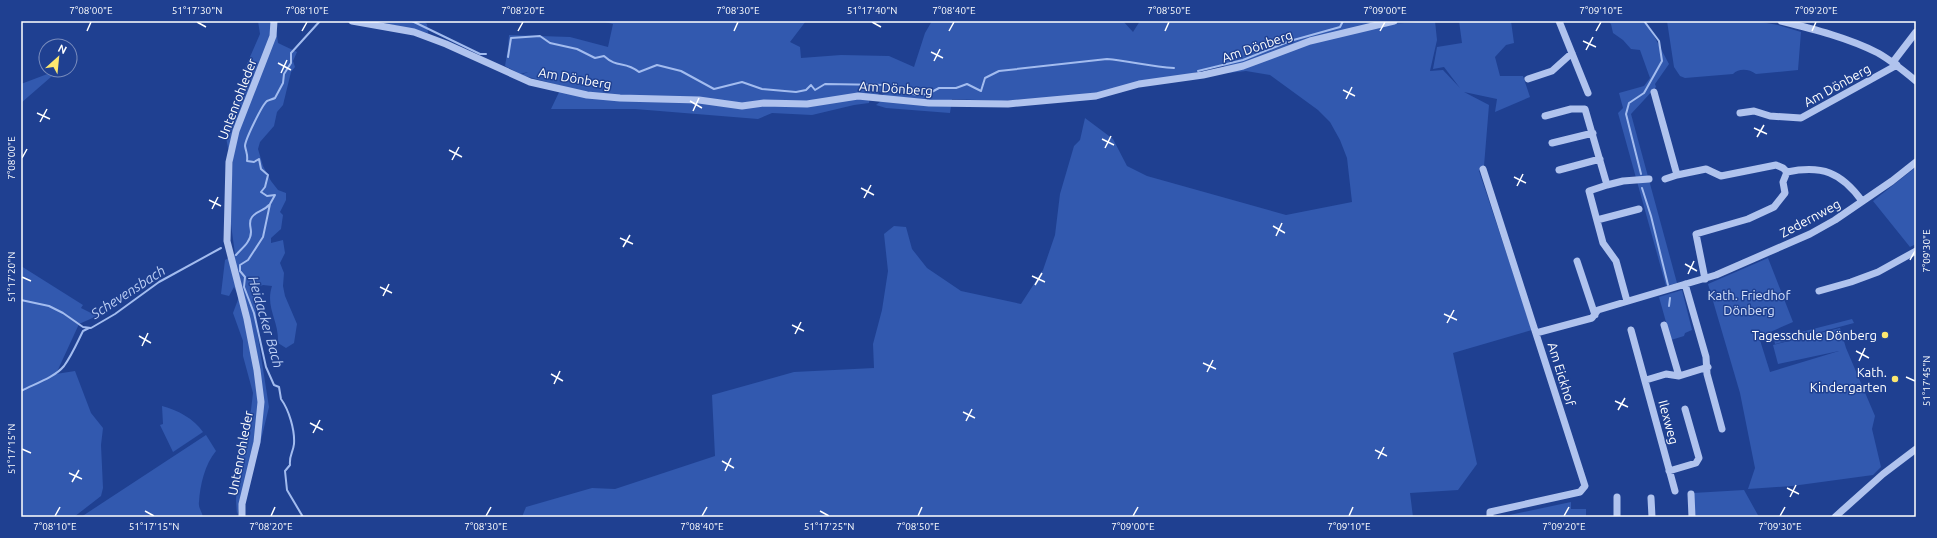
<svg xmlns="http://www.w3.org/2000/svg" width="1937" height="538" font-family="Ubuntu,sans-serif">
<style>
.green{fill:#3259af}
.lines{fill:none;stroke-linecap:round;stroke-linejoin:round}
.stream{stroke:#a3bcef;stroke-width:2}
.minor{stroke:#b0c3ee;stroke-width:7}
.ticks{fill:none;stroke:#fff;stroke-width:1.5}
.poi-dot{fill:#fce76f;stroke:#1f4091;stroke-width:1.5}
.labels{text-anchor:middle;stroke-width:3;stroke-linejoin:round;paint-order:stroke}
.street-label{font-size:13px;fill:#fff;stroke:#1f4091}
.park-label{font-size:13px;fill:#d5e1fa;stroke:#1f4091}
.poi-label{font-size:13px;fill:#fff;stroke:#1f4091;text-anchor:end}
.water-label{font-size:14px;font-style:italic;fill:#bccef4;stroke:#1f4091}
.neatline{fill:none;stroke:#fff;stroke-width:1.5}
.ticks-label{font-size:10px;text-anchor:middle;fill:#fff}
</style>
<rect width="100%" height="100%" fill="#1f4091"/>
<path class="green" d="M258,21h17l3,22 19,9 -4,9 2,6 -4,5 -8,33 -6,7 -3,14 -14,16 -2,7 5,17 8,15 7,9 8,3v7l-6,12 3,3 -2,14 -10,9v5l12,-3 2,13 -5,10 4,10 -1,13 2,10 12,28 -3,19 -8,5 -8,-5c1,-23 -13,-35 -6,-57l-9,-1 -8,3 2,43 12,76 -9,37 -23,71 -1,-14 3,-50 12,-41 2,-17 -10,-37v-15l-10,-28 6,-16 -5,-10 -5,9 -8,-2 4,-34 10,-6 -5,-37 3,-64 -5,-5 -4,-21 15,-37 7,-24 14,-32z
M376,21h48l3,3 1,9z
M601,21h205l-16,21 10,5 1,11 40,-3 48,1 25,11 11,-34 7,-12h191l10,11 7,-11h243c17,5 35,0 52,0l2,19 -7,31 13,-1 17,18 -16,-21 -11,2 4,-22 25,-4 -3,-22h52l3,22 -8,2 -11,12 5,19h23l7,21 -35,15 2,-13 -33,-7 25,13 -5,61 -5,5 53,159 -79,23 24,111 -19,26 -48,3 3,24h-891l4,-10 66,-19 23,1 100,-33 -3,-61 82,-23 80,-4 -1,-24 9,-34 6,-39 -4,-37 10,-8 12,1 6,22 15,19 34,23 60,13 22,-34 12,-35 5,-41 14,-48 6,-6 5,-22 28,21 14,27 20,10 139,39 66,-13 -5,-44 -7,-18 -10,-18 -12,-12 -48,-35 -24,-4 -18,2 -5,-9 -33,10 -52,9 -43,11 -94,7 -49,-2 -2,14 -64,-5 -10,-3 10,-8 -7,-6 -1,5h-8l-1,7 -15,2 -42,10 -40,-2 -14,6 -123,-10h-84l11,-23 -41,-11 7,-3 -8,2 -15,-8 3,-18 1,-13 61,2 38,10 5,-23z
M1608,21h38l23,43 -14,20 1,3 -25,27 46,169 -11,3 -48,-173 5,-5 -4,-15 25,-7 6,-8 -10,-28 -9,-1 -8,-9 -10,-7 -2,-9z
M1667,21h88l23,4 23,7 -3,38 -42,4c-7,-5 -17,-6 -23,0l-48,4 -5,-2 -6,-9z
M58,70h1l-38,33v-19z
M1916,167v77l-6,3 -37,-46z
M1768,258l25,64 -34,15 11,35 69,-21 -61,13 -5,-19 67,-17 6,20 29,68 -3,13 9,38 -8,8 -81,11 -44,3 7,-21 -15,-75 -32,-109z
M21,266l62,39 -2,3 16,8 -18,8 -23,50 19,-3 16,42 12,15 -2,17 2,43 -2,8 -27,21h-53z
M1682,290l10,40 -7,3 -1,3 -13,4 -12,-43z
M1852,319l2,4 -79,21 -1,-5z
M162,406c16,4 32,13 41,26l-30,20 -13,-27 3,-1z
M206,435l10,16c-11,13 -16,34 -17,51 -1,5 3,10 4,15h-122z
M1744,490l15,27h-65l-1,-24z
M1571,502v7h15v8h-86z"/>
<g class="lines">
<path class="stream" d="M412,21l68,33h6
M508,57l3,-19 29,-2 10,7 27,6 18,9 9,-2c14,13 20,4 35,16l18,-7 24,6 33,18 28,-7 20,7 34,3 10,-2 5,-5 4,5 10,-6 62,1
M1198,71l45,-11 47,-19 50,-14 3,-6
M899,88l17,7 12,-1 11,-6h17l11,-4 14,7 4,-13 14,-7 108,-12c23,2 44,8 67,9
M1641,174l-15,-60 3,-11 15,-10 18,-32 -3,-20 -15,-20
M1642,188l9,28 17,69
M236,255c5,-6 15,-13 15,-23 0,-5 -3,-10 1,-15 4,-6 12,-6 17,-12
M21,300l28,6 14,7 20,14 8,1 24,-14 44,-32 62,-34
M1669,306l1,-8
M21,391c13,-7 33,-13 43,-25 8,-11 13,-23 19,-35l6,-3
M303,517l-16,-27 -2,-19 5,-6c-1,-10 3,-12 4,-21 1,-14 -5,-34 -13,-45l-2,-12 -5,-2 -8,-18 -12,-54 -10,-26 1,-10 -5,-6v-6l8,-5 15,-23 7,-33 5,-9 -8,1 -6,-4 4,-5 3,-12 -7,-6 -2,-10 -5,3 -7,-1c1,-7 -1,-9 -2,-15 0,-6 17,-41 22,-45 2,-1 6,-2 8,-3l8,-15 1,-9 7,-11v-10l29,-32"/>
<path class="minor" d="M352,21l62,11 32,12 84,38 57,13 33,3 79,2 43,6 22,-3 43,1 51,-8 71,7 79,1 88,-8 43,-12 64,-9 40,-9 67,-25 84,-20
M1559,21l29,72
M1781,21c32,8 68,17 97,32 14,8 26,18 38,28
M1893,62l23,-30
M1528,79l24,-8 20,-18
M1654,92l23,83
M1740,113l14,-2 16,5 31,2 96,-53
M1545,116l26,-7h14l22,76 -18,6 14,52 13,18 11,40
M1552,143l41,-10
M1483,169l102,317 -5,6 -90,20v5
M1559,170l41,-11
M1787,172c35,-7 54,0 75,29
M1665,179l12,-4 29,-6 15,7 55,-11 7,3 4,4
M1607,185l16,-4 26,-2
M1597,220l42,-11
M1577,261l18,54
M1705,279l-9,-45 52,-15 26,-12 11,-14 -2,-11 4,-10
M1685,284l21,73 1,17 15,55
M1819,291l32,-9 27,-10 38,-21
M1664,325l15,51
M1631,330l44,161
M1536,333l56,-15 6,-8 118,-35 94,-41 25,-14 57,-39 24,-19
M1646,380l20,-6 13,2 29,-9
M1669,471l27,-8 3,-5 -14,-49
M1691,494l1,23
M1617,497v20
M1651,498l1,19
M242,517v-13l15,-62 4,-40 -4,-32 -10,-51 -20,-78 2,-79 7,-31 37,-95 1,-15
M1835,517l48,-43 33,-25"/>
</g>
<path class="ticks" d="M197,22l9,5M872,22l9,5M87,31l4,-9M302,31l5,-9M518,31l5,-9M734,31l4,-9M949,31l5,-9M1165,31l4,-9M1380,31l5,-9M1596,31l5,-9M1812,31l4,-9M1583,41l13,6M1586,50l7,-13M931,52l12,6M934,61l6,-12M278,63l13,7M281,73l6,-13M1343,90l12,6M1346,99l6,-12M690,101l12,7M693,111l6,-13M37,113l13,6M40,122l7,-13M1754,128l13,6M1757,137l7,-12M1102,139l12,6M1105,148l6,-12M449,150l13,7M22,158l5,-9M452,160l7,-13M1514,177l12,6M1517,186l6,-12M861,188l13,7M864,198l7,-13M209,200l12,6M212,209l6,-12M1273,226l12,7M1276,236l6,-13M620,238l13,6M623,247l7,-12M1910,260l5,-9M1685,264l12,7M1688,274l6,-13M1032,276l13,6M22,277l9,4M1035,285l7,-12M380,287l12,6M383,296l6,-12M1444,314l13,6M1447,323l7,-13M792,325l12,6M795,334l6,-12M139,336l12,7M142,346l6,-13M1856,351l13,7M1859,361l6,-13M1203,363l13,6M1207,372l6,-12M551,374l12,7M1906,377l9,4M554,384l6,-13M1615,401l13,6M1618,410l7,-12M963,412l12,6M966,421l6,-12M310,423l13,7M313,433l7,-13M22,449l9,4M1375,450l12,6M1378,459l6,-12M722,461l12,7M725,471l6,-13M69,473l13,6M72,482l7,-12M1787,488l12,6M1790,497l6,-12M145,511l9,5M820,511l9,5M55,516l5,-9M271,516l4,-9M486,516l5,-9M702,516l5,-9M918,516l4,-9M1133,516l5,-9M1349,516l4,-9M1564,516l5,-9M1780,516l5,-9"/>
<g class="poi-dot">
<circle cx="1885" cy="335" r="4"/>
<circle cx="1895" cy="379" r="4"/>
</g>
<g class="labels">
<g class="street-label">
<text transform="translate(1257 46) rotate(-19)" y="5">Am Dönberg</text>
<text transform="translate(575 78) rotate(10)" y="5">Am Dönberg</text>
<text transform="translate(1837 85) rotate(-29)" y="5">Am Dönberg</text>
<text transform="translate(896 88) rotate(4)" y="5">Am Dönberg</text>
<text transform="translate(237 99) rotate(-69)" y="5">Untenrohleder</text>
<text transform="translate(1810 218) rotate(-28)" y="5">Zedernweg</text>
<text transform="translate(1562 374) rotate(73)" y="5">Am Eickhof</text>
<text transform="translate(1669 422) rotate(75)" y="5">Ilexweg</text>
<text transform="translate(240 453) rotate(-79)" y="5">Untenrohleder</text>
</g>
<g class="park-label">
<text x="1749" y="300">Kath. Friedhof<tspan x="1749" dy="15">Dönberg</tspan></text>
</g>
<g class="poi-label">
<text x="1877" y="340">Tagesschule Dönberg</text>
<text x="1887" y="377">Kath.<tspan x="1887" dy="15">Kindergarten</tspan></text>
</g>
<g class="water-label">
<text transform="translate(128 292) rotate(-33)" y="5">Schevensbach</text>
<text transform="translate(266 322) rotate(74)" y="5">Heidacker Bach</text>
</g>
</g>
<rect width="1937" height="538" fill="none" stroke="#1f4091" stroke-width="44"/>
<g transform="translate(58 58) rotate(27)"><circle r="19" fill="#1f4091" stroke="#798cbd"/>
<path d="M0-3L7 15L0 10L-7 15Z" fill="#fce76f"/>
<text y="-6" font-size="11" font-weight="bold" text-anchor="middle" fill="#ffffff">N</text>
</g>
<rect x="22" y="22" width="1893" height="494" class="neatline"/>
<g class="ticks-label">
<text x="91" y="14">7°08'00"E</text>
<text x="197" y="14">51°17'30"N</text>
<text x="307" y="14">7°08'10"E</text>
<text x="523" y="14">7°08'20"E</text>
<text x="738" y="14">7°08'30"E</text>
<text x="872" y="14">51°17'40"N</text>
<text x="954" y="14">7°08'40"E</text>
<text x="1169" y="14">7°08'50"E</text>
<text x="1385" y="14">7°09'00"E</text>
<text x="1601" y="14">7°09'10"E</text>
<text x="1816" y="14">7°09'20"E</text>
<text transform="translate(11 158) rotate(-90)" y="4">7°08'00"E</text>
<text transform="translate(1926 251) rotate(-90)" y="4">7°09'30"E</text>
<text transform="translate(11 277) rotate(-90)" y="4">51°17'20"N</text>
<text transform="translate(1926 381) rotate(-90)" y="4">51°17'45"N</text>
<text transform="translate(11 449) rotate(-90)" y="4">51°17'15"N</text>
<text x="55" y="530">7°08'10"E</text>
<text x="154" y="530">51°17'15"N</text>
<text x="271" y="530">7°08'20"E</text>
<text x="486" y="530">7°08'30"E</text>
<text x="702" y="530">7°08'40"E</text>
<text x="829" y="530">51°17'25"N</text>
<text x="918" y="530">7°08'50"E</text>
<text x="1133" y="530">7°09'00"E</text>
<text x="1349" y="530">7°09'10"E</text>
<text x="1564" y="530">7°09'20"E</text>
<text x="1780" y="530">7°09'30"E</text>
</g>
</svg>
